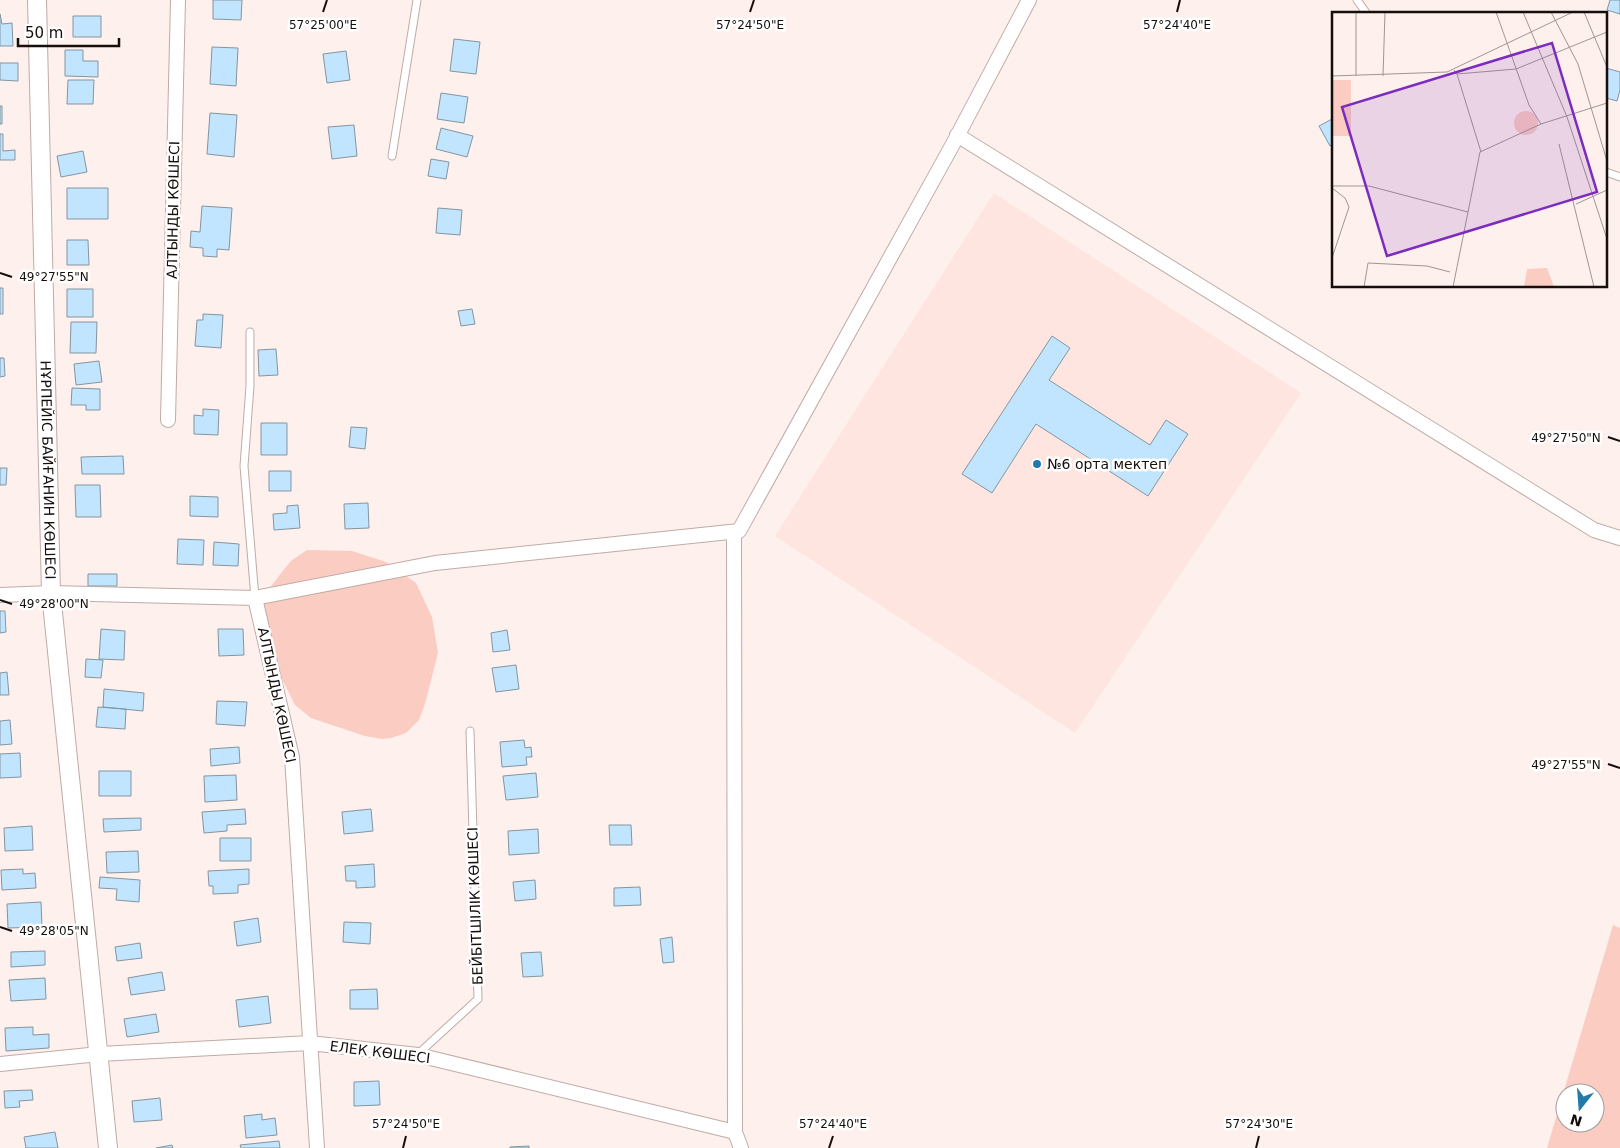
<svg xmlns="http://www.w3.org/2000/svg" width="1620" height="1148" font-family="'DejaVu Sans',sans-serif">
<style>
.built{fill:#fee5df}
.green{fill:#fbccc1;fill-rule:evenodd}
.building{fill:#c1e5fe;stroke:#8495a0}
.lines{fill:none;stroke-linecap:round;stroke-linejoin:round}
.service-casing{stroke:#c0aba6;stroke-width:9}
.minor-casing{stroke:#c0aba6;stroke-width:16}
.tertiary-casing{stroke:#c0aba6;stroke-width:20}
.service{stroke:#fff;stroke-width:7}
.minor{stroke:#fff;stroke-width:14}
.tertiary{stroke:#fff;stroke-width:18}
.ticks{fill:none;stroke:#150e0c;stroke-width:2}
.poi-dot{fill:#237aa9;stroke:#fff;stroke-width:2}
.labels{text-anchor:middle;stroke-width:5;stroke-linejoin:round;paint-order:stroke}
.street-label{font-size:14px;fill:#150e0c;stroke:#fff}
.poi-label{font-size:14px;fill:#150e0c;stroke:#fff;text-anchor:start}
.inset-road{fill:none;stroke:#a19693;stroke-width:1}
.view{fill:#7b2cbf;fill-opacity:0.15;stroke:#7b2cbf;stroke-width:2.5}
.inset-edge{fill:none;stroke:#150e0c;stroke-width:2.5}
.ticks-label{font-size:12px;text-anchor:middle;fill:#150e0c;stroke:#fff;stroke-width:5;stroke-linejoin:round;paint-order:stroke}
</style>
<rect width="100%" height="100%" fill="#fef0ed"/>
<path class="built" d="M994,193l307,200 -226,340 -300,-197z"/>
<path class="green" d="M307,550l45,1 34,11 30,21 16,34 6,36 -13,51 -6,16 -13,13 -15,5 -9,1 -17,-3 -54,-18 -16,-13 -15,-30 -17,-70 6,-16 16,-21 7,-8z
M1613,925l7,3v220h-73zM1565,1093h30v30h-30z"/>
<path class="building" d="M213,0h29l-1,20 -28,-1z
M1610,0h10v14l-13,-4z
M0,14l2,10 10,-1 1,23h-13z
M73,16h28v21h-28z
M454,39l26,3 -4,32 -26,-3z
M212,47l26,1 -2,38 -26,-2z
M65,50h18v11h15v16l-33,-1z
M346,51l4,29 -23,3 -4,-29z
M0,63h18v18l-18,-1z
M1606,68l14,4v18l-3,11 -11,-3z
M68,80h26l-1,24h-26z
M441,93l27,4 -4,26 -27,-4z
M0,106h2v18h-2z
M210,113l27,2 -3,42 -27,-3z
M1334,118v26l-4,2 -11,-20z
M354,125l3,31 -25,3 -4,-32z
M441,128l32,8 -6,21 -31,-8z
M0,134h3v17l12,-1v10h-15z
M83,151l4,21 -26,5 -4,-21z
M431,159l18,3 -3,17 -18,-3z
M67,188h41v31h-41z
M202,206l30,2 -3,42 -12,-1v8l-14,-1v-8l-13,-1 1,-16 9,1z
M438,208l24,2 -2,25 -24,-2z
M67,240h21l1,25h-22z
M0,288h3v26h-3z
M67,289h26v28h-26z
M472,309l3,15 -14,2 -3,-15z
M203,314l20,1 -2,33 -26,-2 2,-26h6z
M71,322h26l-1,31h-26z
M1052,336l18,12 -21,32 101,65 16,-25 22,14 -40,62 -112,-72 -44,69 -30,-19z
M276,349l2,26 -19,1 -1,-26z
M0,358h4l1,18 -5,1z
M99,361l3,21 -26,3 -2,-21z
M72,388l28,1v21h-14v-5h-15z
M203,409l16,1 -1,25 -24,-1v-19l9,1z
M261,423h26v32h-26z
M351,427l16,1 -2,21 -16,-2z
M123,456l1,18h-42l-1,-17z
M0,468h7l-1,17h-6z
M269,471h22v20h-22z
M75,485h25l1,32h-25z
M190,496l28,1v20l-28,-1z
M368,503l1,25 -24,1 -1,-25z
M298,505l2,23 -26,2 -1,-16 14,-1v-7z
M178,539l26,1 -1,25 -26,-1z
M214,542l25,2 -1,22 -25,-1z
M88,574h29v12h-29z
M0,611h5l1,21 -6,1z
M101,629l24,2 -1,29 -25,-1z
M218,629h25l1,26 -25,1z
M507,630l3,20 -17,2 -2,-19z
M86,659l17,1 -2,18 -16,-1z
M516,665l3,24 -23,3 -4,-24z
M7,672l2,23h-9v-22z
M104,689l40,4 -1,18 -40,-4z
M217,701l30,1 -2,24 -29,-2z
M98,707l28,2 -1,20 -29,-2z
M10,720l2,24 -12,1v-24z
M524,740l1,8 6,-1 1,10h-6l1,8 -25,2 -2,-25z
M239,747l1,16 -29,3 -1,-17z
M20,753l1,24 -21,1v-24z
M99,771h32v25h-32z
M536,773l2,24 -32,3 -3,-24z
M236,775l1,25 -32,2 -1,-26z
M245,809l1,15 -19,1v6l-23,2 -2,-21z
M371,809l2,22 -29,3 -2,-22z
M141,818v12l-37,2 -1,-13z
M609,825h22l1,20h-22z
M32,826l1,24 -28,1 -1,-23z
M538,829l1,24 -30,2 -1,-24z
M220,838h31v23h-31z
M138,851l1,21 -32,1 -1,-21z
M374,864l1,23 -19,1v-7h-10l-1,-15z
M23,869v5l12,-1 1,15 -34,2 -1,-20z
M249,869v15l-11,1v8l-25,1v-8h-4l-1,-15z
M100,877l40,3 -1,22 -23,-2 1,-11 -18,-1z
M535,880l1,19 -21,2 -2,-19z
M640,887l1,18 -27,1v-18z
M41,902l1,25 -34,1 -1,-24z
M258,918l3,24 -24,4 -3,-24z
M344,922l27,1 -1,21 -27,-2z
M672,937l2,25 -11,1 -3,-24z
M140,943l2,15 -25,3 -2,-14z
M45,951v14l-34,2v-15z
M541,952l2,24 -20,1 -2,-24z
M162,972l3,18 -34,5 -3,-17z
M45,978l1,21 -35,2 -2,-21z
M377,989l1,20h-28v-19z
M268,996l3,27 -32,4 -3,-27z
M156,1014l3,18 -32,5 -3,-18z
M33,1027v8l16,-1v14l-43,3 -1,-23z
M379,1081l1,24 -26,1v-24z
M32,1090l1,10 -14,1 1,6 -15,1 -1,-17z
M160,1098l2,22 -28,2 -2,-21z
M262,1114v6l13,-2 2,17 -31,3 -2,-22z
M55,1132l3,16h-32l-2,-11z
M279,1141l1,7h-39l-1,-3z
M172,1145l1,3h-17z
M529,1146v2h-19v-1z"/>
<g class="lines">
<defs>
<path id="service" d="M1357,0l10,14
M392,156l25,-156
M1606,172l14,5
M250,332v54l-6,80 11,132
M418,1054l60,-55 -8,-268"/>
<path id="minor" d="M957,135l637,395 26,8
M168,420l10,-420
M734,532l1,600
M0,595l51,-2 204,5 180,-35 304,-32 214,-387 76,-144
M255,598l37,159 25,391
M0,1064l99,-10 211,-11 108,12 317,77 6,16"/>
<g id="tertiary">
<path id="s1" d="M37,0l14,593 57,555"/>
</g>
</defs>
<use href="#service" class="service-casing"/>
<use href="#minor" class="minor-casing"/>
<use href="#tertiary" class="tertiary-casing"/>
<use href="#service" class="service"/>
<use href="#minor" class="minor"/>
<use href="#tertiary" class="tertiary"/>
</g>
<path class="ticks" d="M323,12l4,-12M750,12l4,-12M1177,12l3,-12M0,273l12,4M1608,437l12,4M0,600l12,4M1608,764l12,4M0,927l12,4M403,1148l3,-12M829,1148l4,-12M1256,1148l3,-12"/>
<circle class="poi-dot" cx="1037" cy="464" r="5"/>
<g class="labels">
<g class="street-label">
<text transform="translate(173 210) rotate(-89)" y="5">АЛТЫНДЫ КӨШЕСІ</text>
<text dy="5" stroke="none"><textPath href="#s1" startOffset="470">НҰРПЕЙІС БАЙҒАНИН КӨШЕСІ</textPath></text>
<text transform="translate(277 695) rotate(78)" y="5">АЛТЫНДЫ КӨШЕСІ</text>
<text transform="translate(475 906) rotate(-92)" y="5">БЕЙБІТШІЛІК КӨШЕСІ</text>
<text transform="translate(380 1052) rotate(7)" y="5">ЕЛЕК КӨШЕСІ</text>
</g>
<g class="poi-label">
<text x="1047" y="469">№6 орта мектеп</text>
</g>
</g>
<g transform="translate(1332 12)">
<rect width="275" height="275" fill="#fef0ed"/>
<path d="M0,68h19v56h-19zM182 111a12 12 0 1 1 24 0a12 12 0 1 1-24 0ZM215,256l7,19h-30l3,-18z" fill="#fbccc1"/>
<path class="inset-road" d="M24,0v64M164,0l33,93 12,19M191,0l44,105 40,122M219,0l27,52 29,97M252,0l23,55M122,58l3,4 59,-5 91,-37M125,62l24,78M0,64l115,-4 126,-60M51,64l2,-64M227,132l35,143M0,174h37l99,26M0,176l13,10 4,9 -17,51M244,192l31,-14M32,275l4,-24 59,3 23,6M121,275l27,-135 61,-28 66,-21"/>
<path class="view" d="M220,31l45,149 -210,64 -45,-149z"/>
<rect width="275" height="275" class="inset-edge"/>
</g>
<g class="ticks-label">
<text x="323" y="29">57°25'00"E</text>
<text x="750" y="29">57°24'50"E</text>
<text x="1177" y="29">57°24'40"E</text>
<text x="54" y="281">49°27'55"N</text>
<text x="1566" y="442">49°27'50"N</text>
<text x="54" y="608">49°28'00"N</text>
<text x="1566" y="769">49°27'55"N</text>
<text x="54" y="935">49°28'05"N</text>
<text x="406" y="1128">57°24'50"E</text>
<text x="833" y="1128">57°24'40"E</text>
<text x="1259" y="1128">57°24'30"E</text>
</g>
<g transform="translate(1580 1108) rotate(197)"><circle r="24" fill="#ffffff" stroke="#a19f9e"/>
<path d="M0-4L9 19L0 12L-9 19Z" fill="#237aa9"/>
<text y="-8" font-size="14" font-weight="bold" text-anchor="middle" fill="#150e0c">N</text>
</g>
<path d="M18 38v8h101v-8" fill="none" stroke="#150e0c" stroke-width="2.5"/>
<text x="25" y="38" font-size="15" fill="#150e0c" stroke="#ffffff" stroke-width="4" paint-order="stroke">50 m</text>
</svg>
